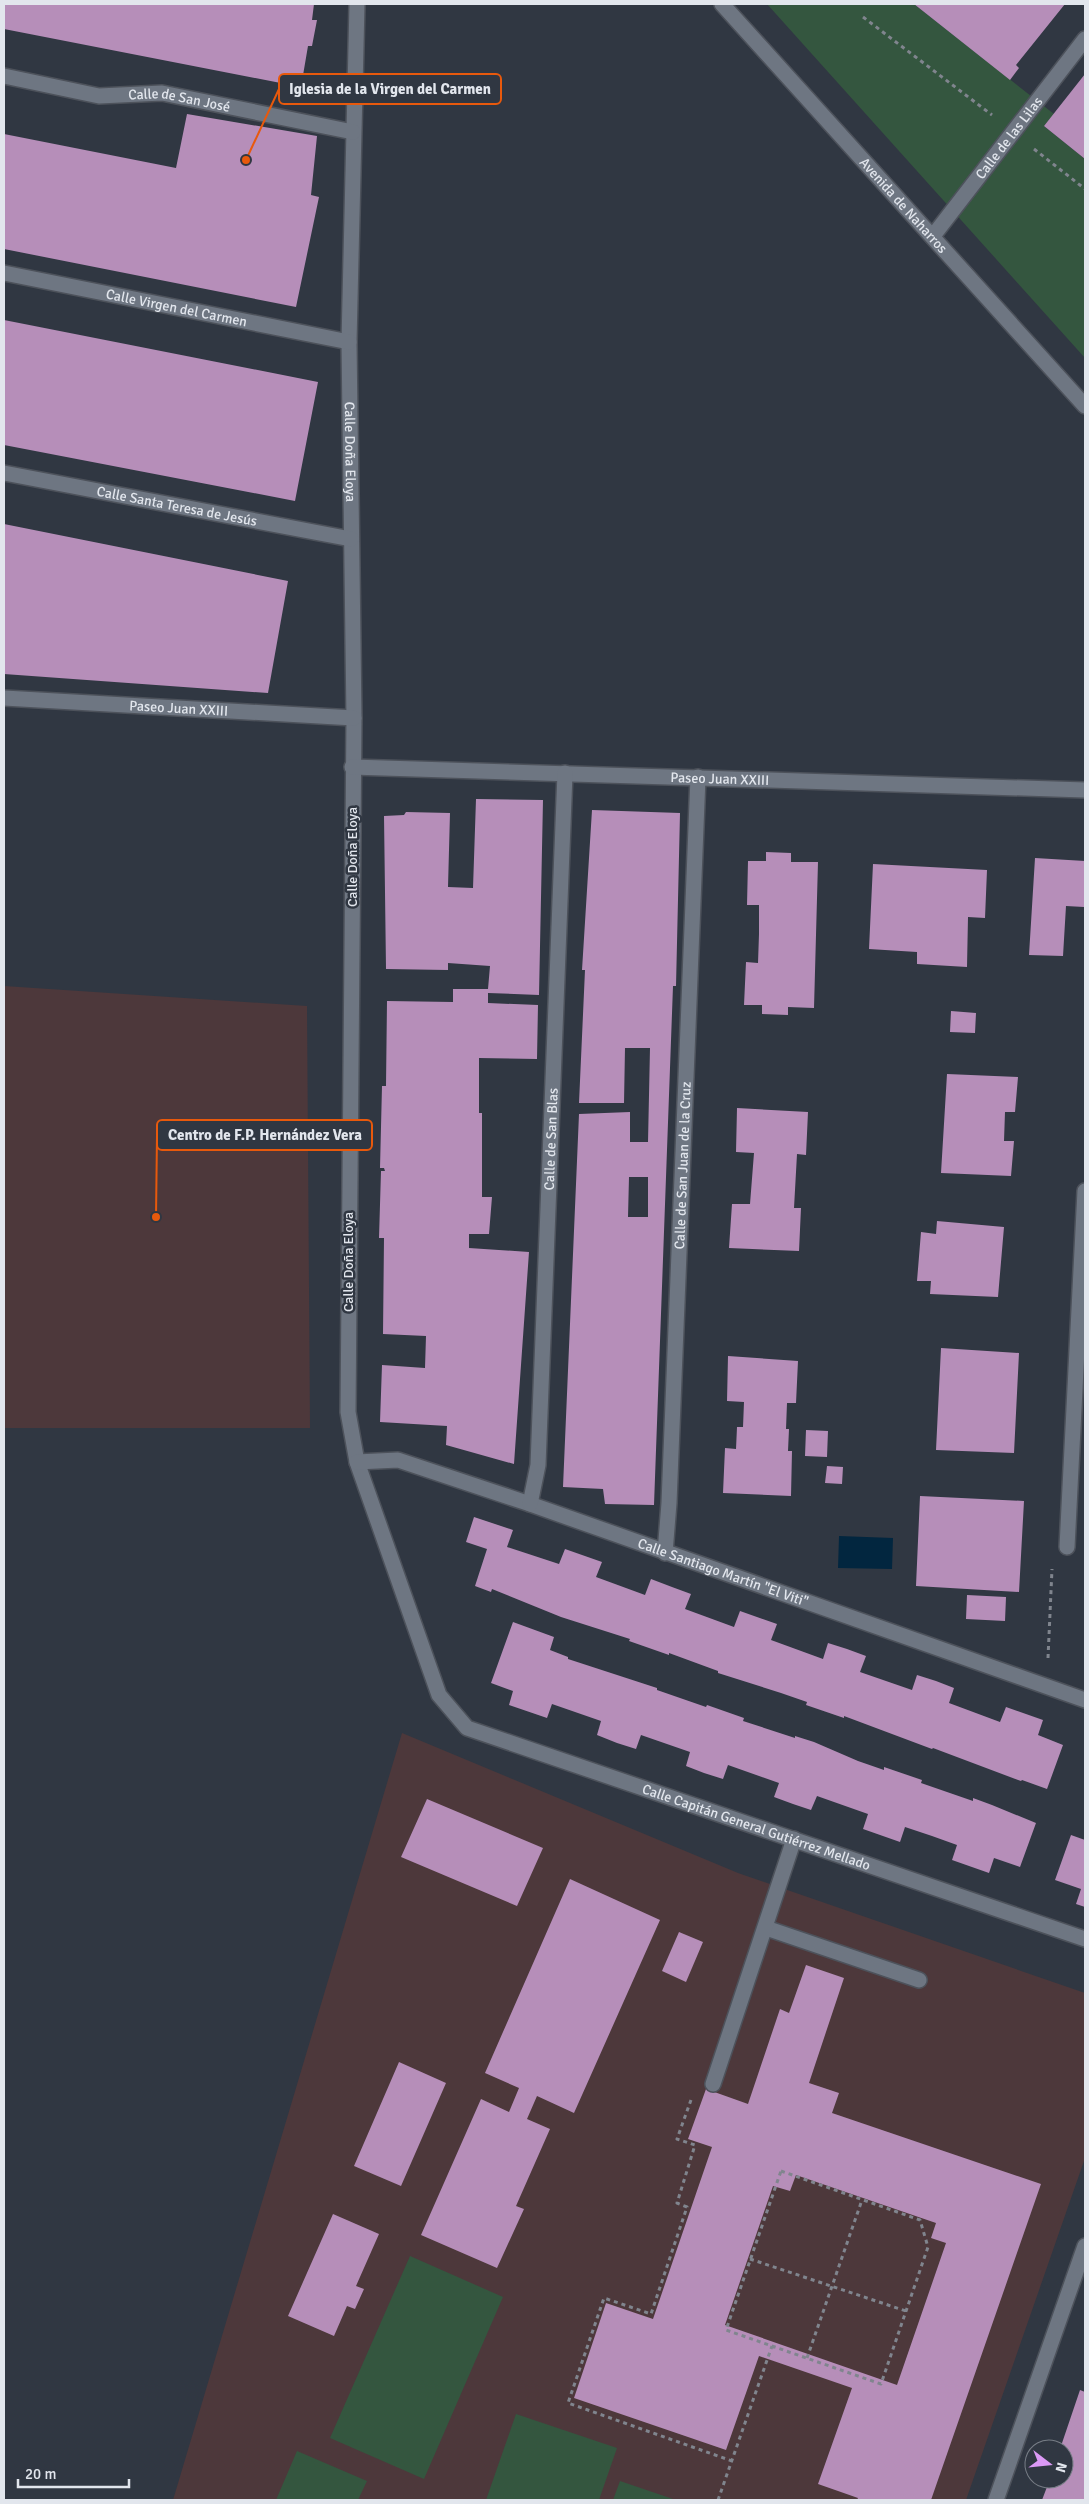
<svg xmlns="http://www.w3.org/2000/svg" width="1089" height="2504" font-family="Signika,sans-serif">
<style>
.education{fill:#4d383b}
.green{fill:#34563f}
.water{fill:#02263f}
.building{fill:#b68eb9;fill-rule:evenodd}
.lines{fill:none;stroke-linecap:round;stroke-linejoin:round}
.minor-casing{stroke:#4d525b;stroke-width:18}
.path{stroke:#80858e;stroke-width:3;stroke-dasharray:4 4;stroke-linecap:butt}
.minor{stroke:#6e7682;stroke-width:15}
.labels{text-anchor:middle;stroke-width:5;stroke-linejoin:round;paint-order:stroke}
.street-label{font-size:14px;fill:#e2e6ed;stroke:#303742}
.leader{fill:none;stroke:#e8590c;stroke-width:2}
.callout-dot{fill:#e8590c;stroke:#303742;stroke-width:2}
.callout{fill:#303742;stroke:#e8590c;stroke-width:2}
.callout-label{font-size:15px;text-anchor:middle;font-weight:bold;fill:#e2e6ed}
</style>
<rect width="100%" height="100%" fill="#303742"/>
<path class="education" d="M4,986l303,20 3,422h-306z
M402,1733l336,140 347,120v165l-119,342h-793z"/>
<path class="green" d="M767,4h147l140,110 -10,12 41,33v199z
M410,2256l93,41 -79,182 -94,-41z
M516,2414l101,34 -18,52h-113z
M297,2451l70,30 -9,19h-82z
M620,2481l56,19h-63z"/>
<path class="water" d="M839,1536l54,2 -1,31 -54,-1z"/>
<path class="building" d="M4,4h310l-2,16h5l-5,26h-4l-7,41 -297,-58z
M914,4h151l-49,61 3,3 -9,12z
M1085,74v85l-41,-33z
M187,114l130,22 -6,59 8,2 -23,110 -292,-58v-115l172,34z
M4,320l314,62 -23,119 -291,-56z
M4,524l284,57 -20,112 -264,-19z
M476,799l67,1 -4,195 -51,-2v10l50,2 -1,54 -58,-1v55h3v84h10l-3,37h-20v14l60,4 -15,212 -68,-19 1,-19 -67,-4 2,-57 43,3 1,-32 -43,-2 1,-96h-5l2,-67h4l-1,-3h-4l2,-82h4l1,-85 66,1v-13h35l2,-23 -42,-3v7l-62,-1 -2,-153 20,-1 2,-3 44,1 -2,74 25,1z
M592,810l88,3 -4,173h-3l-19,519 -49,-1 -2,-15 -40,-2 16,-373 51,-2v30h18l2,-94h-25l-1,55h-45l6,-133h-3zM629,1177h19v40h-20z
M766,852l25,1v9h27l-4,146 -26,-1v8l-26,-1v-9h-18l2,-43 12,1 1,-29v-29h-12l1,-44h18z
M1035,858l50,3 -1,46 -18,-1 -3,50 -34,-1z
M873,864l114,6 -2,48 -17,-1 -1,50 -50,-3v-12l-48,-3z
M951,1011l25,2 -1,20 -25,-1z
M947,1074l71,3 -3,35h-10l-1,29h10l-3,35 -70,-3z
M737,1108l71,4 -2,43 -9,-1 -3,54h7l-2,43 -70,-3 3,-44h18l4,-51 -18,-1z
M937,1221l67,6 -6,70 -68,-3 1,-13h-14l4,-49 15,2z
M941,1348l78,5 -5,100 -78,-3z
M728,1356l70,5 -2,42h-9l-1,26h3l-1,22h4l-1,45 -68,-3 2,-45 11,1 1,-22h6l1,-25 -17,-1z
M806,1430l22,1 -1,26 -22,-1z
M827,1466l16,1 -1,17 -17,-1z
M920,1496l104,5 -5,91 -103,-6z
M474,1517l39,13 -6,17 52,17 6,-15 37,13 -6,15 49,18 6,-16 21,8 19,7 -6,15 49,18 6,-16 37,13 -6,16 52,19 5,-16 19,6 19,7 -6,16 52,18 5,-15 19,6 18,7 -5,15 51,19 6,-15 37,13 -5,15 25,10 -16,44 -25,-9 -1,1 -88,-33 -1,1 -88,-33v2l-38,-13 1,-3 -26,-9 -63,-20v-2l-49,-18v2l-40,-14 1,-2 -69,-22 -69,-28 -1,3 -16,-6 12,-37 -21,-7z
M967,1595l39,2 -1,24 -39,-2z
M513,1622l41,15 -4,13 18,7v2l89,29v2l49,17 1,-2 37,13 -1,3 52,17v-2l19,6 44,19 26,9v-3l38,13 -1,3 52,18v-3l19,7 44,18 -16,44 -26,-9 -5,15 -37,-13 5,-15 -25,-9 -27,-9 -5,15 -37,-13 5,-15 -51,-18 -6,14 -18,-6 -19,-7 5,-14 -51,-18 -5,14 -19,-6 -18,-7 4,-14 -49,-17 -5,14 -19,-6 -20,-8 4,-14 -49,-17 -5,14 -38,-13 4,-14 -22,-8z
M427,1799l116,49 -26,58 -116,-49z
M1071,1835l14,5v67l-9,-3 5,-15 -26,-9z
M570,1879l90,41 -86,193 -37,-17 -10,23 23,10 -34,77 8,3 -27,59 -76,-33 60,-136 28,13 10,-24 -34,-15z
M679,1932l24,10 -17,40 -24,-11z
M806,1965l38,13 -35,105 30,10 -7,20 209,71 -110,316h-74l1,-2 -40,-14 34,-96 -93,-32 -33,94 -152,-52 32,-95 47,16 59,-172 -24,-8 18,-50 42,15 32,-95 9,4zM796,2175l140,48 -5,15 15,5 -49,142 -172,-60 48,-139 17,5z
M399,2062l47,21 -45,103 -47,-20z
M333,2214l46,20 -23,52 8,3 -9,20 -8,-3 -13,30 -46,-20z
M1080,2390l5,2v108h-43l8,-21h14v-30h-4z"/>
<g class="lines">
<defs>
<g id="minor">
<path id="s1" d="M357,4l-8,338 5,376 -6,694 9,50 82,233 28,33 618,211"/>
<path id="s2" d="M722,4l363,402"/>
<path id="s3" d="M4,76l95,20 63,-3 191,39"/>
<path id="s4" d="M933,236l152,-197"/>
<path id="s5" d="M4,273l345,69"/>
<path id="s6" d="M4,473l347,66"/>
<path id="s7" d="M4,698l350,20"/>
<path id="s8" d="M352,767l733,23"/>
<path id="s9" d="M357,1462l41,-2 132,44 555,196"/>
<path id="s10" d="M530,1504l8,-39 27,-692"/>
<path d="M1067,1547l18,-356"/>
<path id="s11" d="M665,1553l4,-50 29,-726"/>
<path d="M766,1928l153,52"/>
<path d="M713,2084l81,-245"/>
<path d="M996,2500l89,-254"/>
</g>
</defs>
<use href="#minor" class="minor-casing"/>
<path class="path" d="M863,17l129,98
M1034,149l51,40
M1048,1658l4,-89
M691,2100l-14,39 18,6 -18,58 10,4 -36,107 -47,-16 -36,105 164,58
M781,2171l139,49 8,27 -47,137 -155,-54z
M750,2259l156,52
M807,2358l55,-158
M718,2500l54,-154"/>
<use href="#minor" class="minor"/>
</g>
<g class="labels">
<g class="street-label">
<text dy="5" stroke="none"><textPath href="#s3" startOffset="178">Calle de San José</textPath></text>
<text dy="5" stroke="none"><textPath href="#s4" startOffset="124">Calle de las Lilas</textPath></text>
<text dy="5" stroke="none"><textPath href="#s2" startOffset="271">Avenida de Naharros</textPath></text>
<text dy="5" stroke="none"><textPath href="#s5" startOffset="176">Calle Virgen del Carmen</textPath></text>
<text dy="5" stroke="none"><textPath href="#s1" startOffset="448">Calle Doña Eloya</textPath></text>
<text dy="5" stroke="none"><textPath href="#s6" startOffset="176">Calle Santa Teresa de Jesús</textPath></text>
<text dy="5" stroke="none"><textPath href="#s7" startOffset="175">Paseo Juan XXIII</textPath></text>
<text dy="5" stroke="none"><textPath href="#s8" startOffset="368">Paseo Juan XXIII</textPath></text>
<text transform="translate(352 857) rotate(-90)" y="5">Calle Doña Eloya</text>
<text dy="5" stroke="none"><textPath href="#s10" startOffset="366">Calle de San Blas</textPath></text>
<text dy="5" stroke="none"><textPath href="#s11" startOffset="388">Calle de San Juan de la Cruz</textPath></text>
<text transform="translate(348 1262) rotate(-90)" y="5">Calle Doña Eloya</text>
<text dy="5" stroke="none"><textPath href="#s9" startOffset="385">Calle Santiago Martín "El Viti"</textPath></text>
<text dy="5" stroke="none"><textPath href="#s1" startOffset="2055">Calle Capitán General Gutiérrez Mellado</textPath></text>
</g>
</g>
<path class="leader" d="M246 160L279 89M156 1217L157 1135"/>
<g class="callout-dot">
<circle cx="246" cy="160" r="5"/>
<circle cx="156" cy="1217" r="5"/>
</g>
<g class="callout">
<rect x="279" y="74" width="222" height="30" rx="5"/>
<rect x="157" y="1120" width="215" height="30" rx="5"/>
</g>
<g class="callout-label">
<text x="390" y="94">Iglesia de la Virgen del Carmen</text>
<text x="265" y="1140">Centro de F.P. Hernández Vera</text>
</g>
<rect width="1089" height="2504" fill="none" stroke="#e2e6ed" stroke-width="10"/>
<g transform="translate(1049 2464) rotate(106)"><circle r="24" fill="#303742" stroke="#777d86"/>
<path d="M0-4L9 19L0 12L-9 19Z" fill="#db99f5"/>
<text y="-8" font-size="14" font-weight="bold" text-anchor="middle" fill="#e2e6ed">N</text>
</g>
<path d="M18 2479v8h111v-8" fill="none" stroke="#e2e6ed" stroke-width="2.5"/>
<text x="25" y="2479" font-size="15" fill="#e2e6ed" stroke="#303742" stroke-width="4" paint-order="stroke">20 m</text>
</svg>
